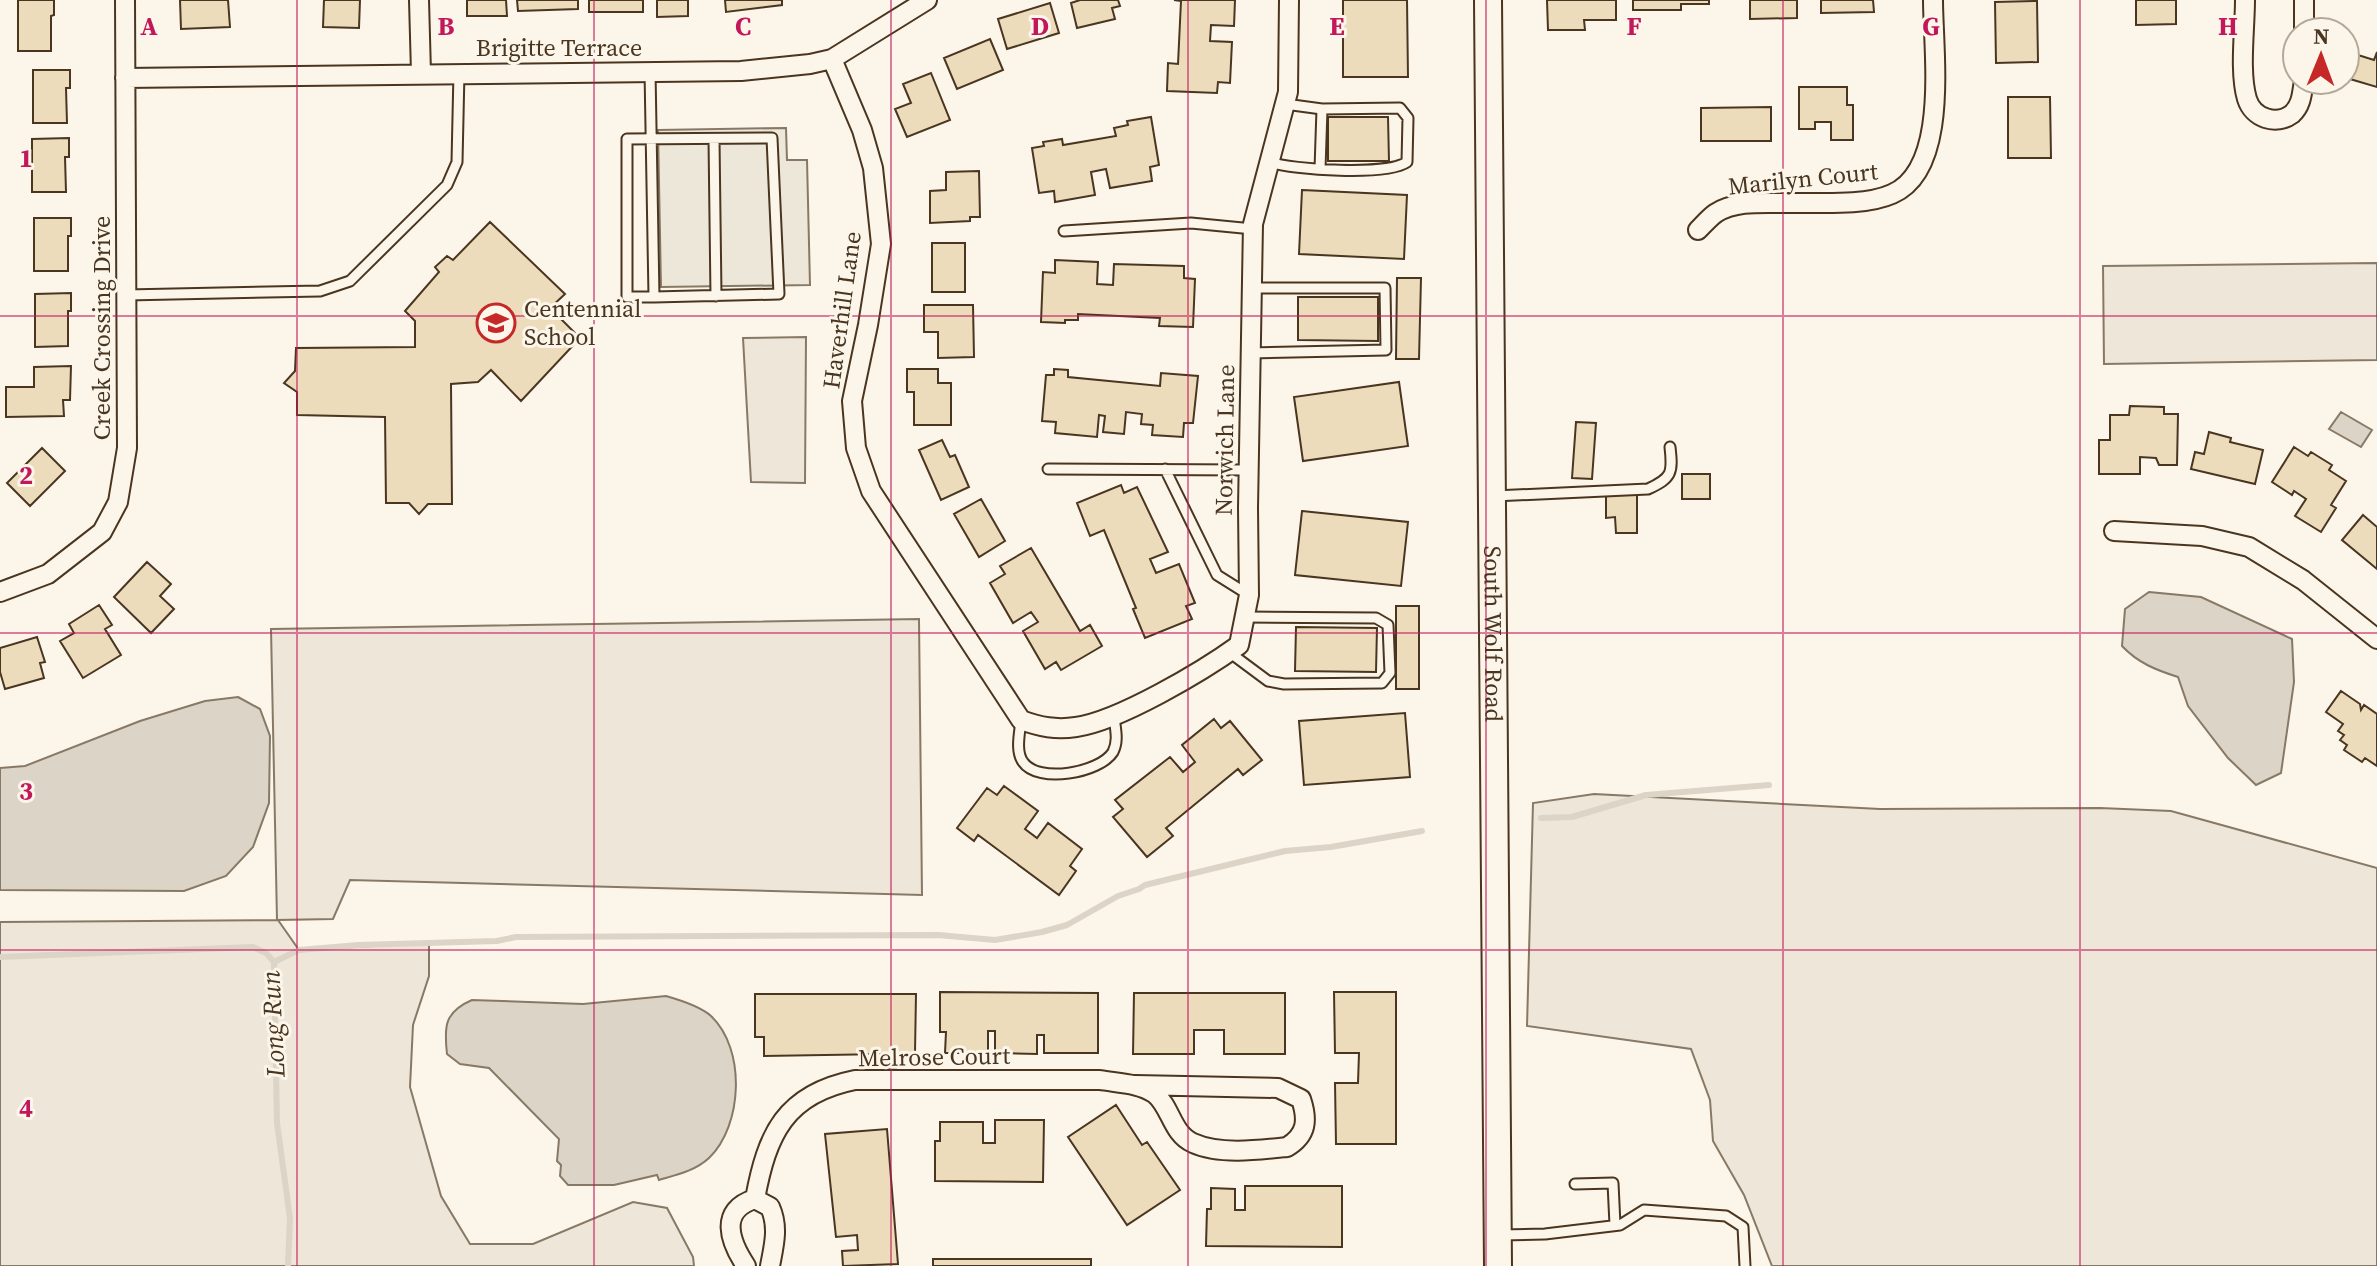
<svg xmlns="http://www.w3.org/2000/svg" width="2377" height="1266" font-family="'Source Serif 4',serif">
<style>
.green{fill:#ede6d9;stroke:#887966;stroke-width:2}
.parking{fill:#ede7d9;stroke:#887966;stroke-width:2}
.water{fill:#dcd4c6;stroke:#887966;stroke-width:2}
.lines{fill:none;stroke-linecap:round;stroke-linejoin:round}
.stream{stroke:#dcd4c6;stroke-width:6}
.building{fill:#ecdcbc;stroke:#4a3520;stroke-width:2}
.lane-casing{stroke:#4a3520;stroke-width:13}
.street-casing{stroke:#4a3520;stroke-width:22}
.secondary-casing{stroke:#4a3520;stroke-width:30}
.lane{stroke:#fbf6e9;stroke-width:9}
.street{stroke:#fbf6e9;stroke-width:18}
.secondary{stroke:#fbf6e9;stroke-width:26}
.grid{fill:none;stroke:#c2185b;stroke-width:2;stroke-opacity:0.55}
.labels{text-anchor:middle;stroke-width:6;stroke-linejoin:round;paint-order:stroke}
.street-label{font-size:24px;fill:#4a3520;stroke:#fbf6e9}
.poi-label{font-size:24px;fill:#4a3520;stroke:#fbf6e9;text-anchor:start}
.water-label{font-size:26px;font-style:italic;fill:#4a3520;stroke:#fbf6e9}
.grid-label{font-size:26px;text-anchor:middle;font-weight:bold;fill:#c2185b;stroke:#fbf6e9;stroke-width:6;stroke-linejoin:round;paint-order:stroke}
</style>
<rect width="100%" height="100%" fill="#fbf6e9"/>
<path class="green" d="M2377,263v97l-273,4 -1,-98z
M806,337l-1,146 -54,-1 -8,-144z
M919,619l3,276 -572,-15 -17,39 -55,1 21,30 130,-7v33l-16,49 -3,62 31,109 29,48h63l100,-42 34,6 26,49 1,9h-694v-344l277,-2 -6,-291z
M1594,794l286,15 220,-1 71,3 206,57v398h-605l-28,-71 -31,-54 -3,-41 -19,-51 -164,-23 6,-223z"/>
<path class="parking" d="M786,128l1,32h20l3,125 -149,2 -3,-157z"/>
<path class="water" d="M2341,412l31,18 -11,17 -32,-18z
M2149,592l52,5 91,42 2,43 -13,91 -25,12 -28,-27 -40,-52 -10,-29c-22,-7 -40,-14 -56,-31l3,-37z
M238,697l22,12 10,27 -1,67 -16,44 -27,29 -42,15 -184,-1v-122l25,-2 115,-45 65,-20z
M666,996c14,4 34,10 45,20 35,33 32,109 -2,142 -14,13 -33,17 -50,22l-2,-5 -43,10h-46l-8,-9 1,-11 -4,-4 2,-22 -70,-71 -29,-4 -13,-10c-3,-27 -3,-42 25,-54l111,4z"/>
<g class="lines">
<path class="stream" d="M1541,818l31,-1 74,-22 123,-10
M0,957l253,-10 13,6 8,9 3,161 13,95 -2,48
M274,962l25,-12 59,-5 139,-4 19,-4 422,-2 57,5 47,-8 25,-7 51,-29 21,-7 6,-4 140,-34 46,-4 91,-16"/>
</g>
<path class="building" d="M18,0h36v15l-3,1v35h-33z
M180,0h48l2,27 -49,2z
M324,0h36l-1,28 -36,-1z
M467,0h39l1,16h-40z
M517,0h61v9l-60,2z
M589,0h54v12h-54z
M657,0h31v16l-31,1z
M725,0h57v5l-56,7z
M1118,0l2,6 -8,2 3,11 -38,9 -6,-25 9,-3z
M1174,0h61l-1,26 -23,-1 -1,16 22,1 -2,41 -12,-1 -1,11 -50,-2 1,-28 10,1 3,-63z
M1343,0h64l1,77h-65z
M1547,0h69v20h-32l1,10h-37z
M1633,0h76v4h-28v6h-48z
M1750,0h47v18l-47,1z
M1821,0h52l1,12 -53,1z
M2136,0h40v24l-40,1z
M2037,1l1,61 -42,1 -1,-61z
M1050,3l9,30 -52,16 -9,-30z
M990,39l13,31 -46,19 -13,-31z
M2377,52v35l-27,-8 8,-24 16,5z
M33,70h37v18h-4l1,35h-34z
M931,73l19,47 -43,17 -12,-28 16,-6 -8,-19z
M1799,87h48v18h6v35h-22v-18h-16v7h-16z
M2008,97h42l1,61h-43z
M1771,107v34h-70v-33z
M1151,117l8,48 -9,2 2,14 -42,7 -4,-19 -15,3 4,23 -40,7 -1,-11 -15,2 -7,-45 12,-2 -1,-4 19,-3 1,6 53,-9 -2,-8 14,-3 -1,-4z
M1328,117h60l1,44h-61z
M69,138v19h-4l1,35h-34v-53z
M979,171l1,46h-10v4l-40,2v-32l16,-1v-18z
M1302,190l105,5 -3,64 -105,-5z
M34,218h37v18h-3v35h-34z
M490,222l75,72 -15,14 30,30 -59,63 -30,-31 -13,12 -27,2 1,120h-24l-9,10 -10,-11h-23l-1,-86 -88,-2v-23l-13,-9 11,-12 1,-23 119,-1v-26l-10,-10 34,-39 -4,-5 12,-11 6,4z
M932,243h33v49h-33z
M1055,260l43,2 -1,22 16,1 1,-21 70,2v12l11,1 -2,48 -34,-1 1,-8 -82,-4v6h-13v3l-24,-1 2,-50 12,1z
M1397,278h24l-2,81h-23z
M71,293v18h-3v35l-33,1v-53z
M1298,297h80v44l-80,-1z
M924,305h49l1,52 -36,1v-26h-14z
M71,366l-1,34h-7l1,16 -58,1v-30h28v-20z
M907,369h31v14h13v42h-37v-33h-7z
M1054,369l14,1v7l92,9 1,-13 37,3 -5,47h-9l-1,14 -31,-2 1,-10 -12,-1 1,-10 -16,-2 -2,22 -21,-2 2,-16 -6,-1 -2,22 -42,-4 1,-11 -14,-1 4,-46h8z
M1399,382l9,64 -105,15 -9,-64z
M2130,406l34,1v7h14l-1,51h-18l-3,-7 -16,-1v17h-41v-34h11v-25h19z
M1576,422l20,1 -4,56 -20,-1z
M2209,432l22,6 -1,4 33,8 -8,34 -64,-15 4,-17 9,2z
M942,440l8,17 5,-2 14,32 -28,13 -22,-50z
M2294,447l14,9 3,-4 21,13 -3,5 17,11 -15,24 5,3 -15,24 -26,-16 11,-17 -12,-8 -2,4 -20,-13z
M42,448l23,23 -35,35 -23,-23z
M1682,474h28v25h-28z
M1121,485l3,8 13,-6 31,65 -18,7 6,14 23,-9 16,39 -9,3 6,13 -47,19 -12,-29 3,-1 -32,-78 -14,6 -13,-33z
M1606,495h31v38h-21l-1,-16 -9,1z
M981,499l24,42 -26,16 -25,-43z
M1302,511l106,11 -7,64 -106,-11z
M2363,515l14,12v42l-35,-29z
M1031,548l49,83 10,-6 12,21 -41,24 -5,-8 -11,7 -22,-38 15,-9 -7,-10 -18,11 -23,-40 15,-9 -5,-8z
M147,562l24,22 -11,12 14,13 -23,24 -37,-36z
M99,605l13,20 -7,4 16,26 -38,23 -23,-37 14,-8 -5,-9z
M1396,606h23v83h-23z
M1296,627l81,1 -1,44 -81,-1z
M37,637l8,25 -5,1 4,15 -39,11 -5,-17v-24z
M2341,691l19,13 1,6 3,-5 13,9v52l-12,-8 -3,4 -18,-12 3,-5 -7,-5 4,-5 -6,-4 5,-7 -17,-12z
M1405,713l5,64 -106,8 -5,-64z
M1214,719l7,9 9,-7 32,39 -19,15 -5,-6 -72,59 7,8 -26,21 -34,-40 10,-8 -8,-9 55,-43 13,15 12,-10 -13,-17z
M1004,786l34,25 -13,18 12,9 11,-15 34,26 -12,17 6,5 -17,24 -81,-60 -4,6 -17,-13 30,-40 10,7z
M940,992l158,1v60h-54v-18h-7v19l-42,-1v-22h-7v22h-43l1,-21h-6z
M1334,992h62v152h-60l-1,-61h23l1,-30h-24z
M1134,993h151v61h-61v-24h-30v24h-61z
M755,994h161l-1,59h-19v16h-10v-15l-122,2v-19h-9z
M1116,1105l26,40 5,-3 33,48 -53,35 -59,-88z
M995,1120h49l-1,62 -108,-1v-40h5v-19h43v21h12z
M887,1129l11,135 -55,2 -1,-15 16,-1 -1,-15 -21,2 -11,-103z
M1245,1186h97v61l-136,-1 1,-37h4v-21l24,1v21h10z
M933,1259h158v7h-158z"/>
<g class="lines">
<defs>
<path id="lane" d="M650,71l4,226h-27v-158l145,-1 7,156 -125,3
M714,139l2,157
M1269,162c24,8 118,14 138,0l1,-44 -8,-10 -78,1 -37,-5
M1320,169l2,-60
M1064,231l127,-8 62,6
M126,295l194,-4 30,-10 97,-96 10,-23 2,-90
M1250,353l136,-3 -1,-62h-133
M1048,469l200,1
M1165,469l52,106 32,20
M1494,496l154,-7c24,-11 25,-16 22,-42
M1229,652l39,29 16,3 98,-1 8,-10 -2,-48 -12,-7 -132,-1
M1021,720c-1,12 -6,31 2,42 15,22 77,11 90,-10 6,-12 2,-24 1,-36
M1575,1184l38,-1 2,42
M1501,1235l44,-1 75,-9 24,-15 82,6 17,11 2,39"/>
<path id="street" d="M419,0l2,73
M2245,0c0,29 -6,72 2,99 6,19 29,27 45,15 10,-9 10,-22 12,-34
M2304,0v32
M832,59l30,71 11,38 8,76 -13,81 -16,76 4,47 15,43 150,229c19,7 35,10 55,7 43,-6 127,-56 163,-82l10,-50 -1,-87 5,-284 35,-132 1,-92
M125,78l616,-7 69,-7 22,-5 95,-59
M1698,230c6,-6 12,-13 18,-17 19,-12 45,-10 66,-10 33,-1 81,4 110,-9 58,-25 41,-142 41,-194
M2114,531l88,5 47,11 54,33 74,59
M0,592l48,-18 54,-42 16,-30 9,-54 -2,-448
M755,1199c12,-65 30,-105 100,-119h245c17,3 40,3 55,14 16,13 17,40 38,49 26,12 66,7 94,4 20,-12 21,-27 14,-48l-23,-11 -143,-3
M746,1266c-16,-24 -28,-56 9,-67l15,8c9,20 4,38 0,59"/>
<g id="secondary">
<path id="s1" d="M1488,0l10,1266"/>
</g>
</defs>
<use href="#lane" class="lane-casing"/>
<use href="#street" class="street-casing"/>
<use href="#secondary" class="secondary-casing"/>
<use href="#lane" class="lane"/>
<use href="#street" class="street"/>
<use href="#secondary" class="secondary"/>
</g>
<path class="grid" d="M297,0v1266M594,0v1266M891,0v1266M1188,0v1266M1486,0v1266M1783,0v1266M2080,0v1266M0,316h2377M0,633h2377M0,950h2377"/>
<defs>
<symbol id="school-ring" viewBox="-11 -11 22 22"><circle r="9.5" fill="#fbf6e9" stroke="#c62828" stroke-width="1.5"/><path d="M0-5L7-2L0 1L-7-2ZM-4 1L0 2.5L4 1V4Q0 6-4 4Z" fill="#c62828"/></symbol>
</defs>
<g fill-rule="evenodd">
<use href="#school-ring" x="474" y="301" width="44" height="44"/>
</g>
<g class="labels">
<g class="street-label">
<text x="559" y="56">Brigitte Terrace</text>
<text transform="translate(1803 179) rotate(-6)" y="8">Marilyn Court</text>
<text transform="translate(842 310) rotate(-82)" y="8">Haverhill Lane</text>
<text transform="translate(102 328) rotate(-90)" y="8">Creek Crossing Drive</text>
<text transform="translate(1225 440) rotate(-89)" y="8">Norwich Lane</text>
<text dy="8" stroke="none"><textPath href="#s1" startOffset="634">South Wolf Road</textPath></text>
<text transform="translate(934 1057) rotate(-1)" y="8">Melrose Court</text>
</g>
<g class="poi-label">
<text x="524" y="317">Centennial<tspan x="524" dy="28">School</tspan></text>
</g>
<g class="water-label">
<text transform="translate(273 1024) rotate(-93)" y="9">Long Run</text>
</g>
</g>
<g class="grid-label">
<text x="149" y="35">A</text>
<text x="446" y="35">B</text>
<text x="743" y="35">C</text>
<text x="1040" y="35">D</text>
<text x="1337" y="35">E</text>
<text x="1634" y="35">F</text>
<text x="1931" y="35">G</text>
<text x="2228" y="35">H</text>
<text x="26" y="167">1</text>
<text x="26" y="484">2</text>
<text x="26" y="800">3</text>
<text x="26" y="1117">4</text>
</g>
<g transform="translate(2321 56) rotate(1)"><circle r="38" fill="#fbf6e9" stroke="#b4a999" stroke-width="2"/>
<path d="M0-6L14 30L0 20L-14 30Z" fill="#c62828"/>
<text y="-12" font-size="22" font-weight="bold" text-anchor="middle" fill="#4a3520">N</text>
</g>
</svg>
